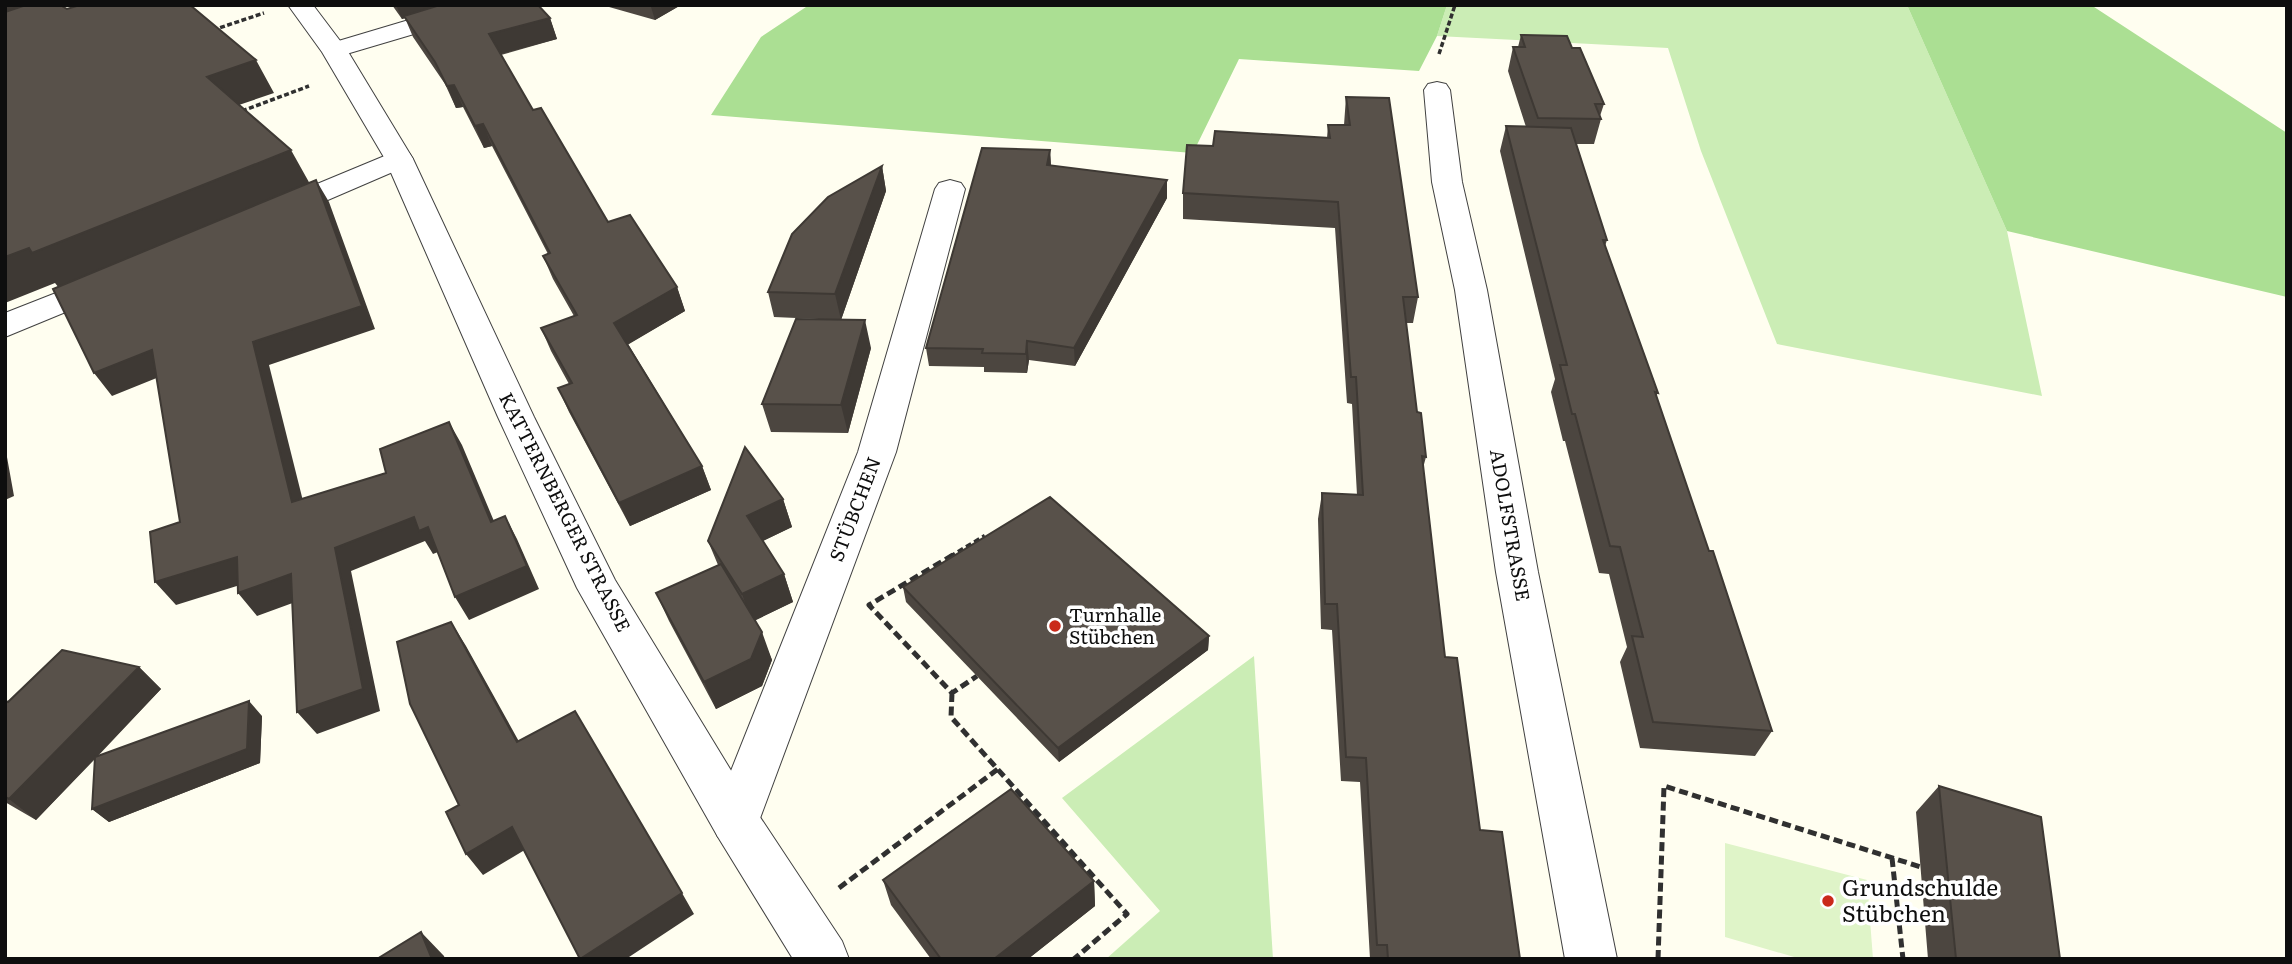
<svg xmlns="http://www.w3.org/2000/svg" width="2292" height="964" font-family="Literata,serif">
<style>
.green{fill:#cbedb5}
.forest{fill:#abdf93}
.pitch{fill:#dff4c8}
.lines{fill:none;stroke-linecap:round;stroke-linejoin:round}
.minor-casing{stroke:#414141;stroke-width:2}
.tertiary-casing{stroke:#414141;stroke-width:2}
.path-far2{stroke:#303030;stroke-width:3.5;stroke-dasharray:5 2.5;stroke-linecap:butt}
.path-far1{stroke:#303030;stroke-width:4.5;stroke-dasharray:6 3.5;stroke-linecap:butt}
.path{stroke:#303030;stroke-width:5;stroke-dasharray:9 4.5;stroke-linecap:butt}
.minor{fill:#fff;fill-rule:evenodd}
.tertiary{fill:#fff;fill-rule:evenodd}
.wall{fill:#4c4640}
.shaded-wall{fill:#3e3934}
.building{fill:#58514a;stroke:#3e3934;stroke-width:2}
.poi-dot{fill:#ca2a1a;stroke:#fff;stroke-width:2.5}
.labels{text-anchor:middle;stroke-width:7;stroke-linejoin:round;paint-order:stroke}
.street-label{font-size:19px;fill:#0e0e0e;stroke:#fff}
.poi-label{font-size:19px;fill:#0e0e0e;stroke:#fff;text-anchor:start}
.near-poi-label{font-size:23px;fill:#0e0e0e;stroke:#fff;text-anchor:start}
</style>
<rect width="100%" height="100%" fill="#fffef0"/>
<path class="green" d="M1447,5h460l100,226 35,165 -265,-52 -76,-193 -33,-103 -231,-12z
M1254,656l19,303h-167l54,-48 -98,-113z"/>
<path class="forest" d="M809,5h638l-10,31 -18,35 -180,-12 -46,94 -482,-38 50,-78z
M1907,5h184l196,128v164l-280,-66z"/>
<path class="pitch" d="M1725,843l142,37 6,79h-72l-76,-22z"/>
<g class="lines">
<defs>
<path id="minor" d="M459,5h39l-3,5 -152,45 -9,3 -9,-3 -4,-5 4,-5z
M1437,82l9,2 4,6 12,92 25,108 51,282 79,387h-52l-69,-387 -41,-282 -23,-108 -8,-92 4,-6z
M399,150l10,3 4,6 -4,6 -123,53 -11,3 -11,-3 -4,-6 4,-6z
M950,180l11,3 4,6 -69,263 -137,369 -7,16 -17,6 -17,-6 -7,-16 147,-369 77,-263 4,-6z
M107,273l12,3 4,7 -4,7 -114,47v-24z"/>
<path id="tertiary" d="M288,5h25l34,45 66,109 121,258 81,163 137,225 90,136 7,18h-56l-75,-122 -141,-249 -79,-171 -113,-258 -63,-107z"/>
</defs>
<use href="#minor" class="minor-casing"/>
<use href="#tertiary" class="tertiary-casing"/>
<path class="path-far2" d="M213,30l51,-17
M1439,54l16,-49
M242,111l67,-25"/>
<path class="path-far1" d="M950,557l35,-21"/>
<path class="path" d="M953,555l-84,50 83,88 25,-17
M952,693l-1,24 176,197 -53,45
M1892,858l11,101
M839,888l159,-119
M1658,959l6,-173 257,81"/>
<use href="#minor" class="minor"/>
<use href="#tertiary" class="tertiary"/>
</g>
<path class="wall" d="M392,5h146l12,13 7,21 -56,16 32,55 75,112 69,65 8,24 -57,33 74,122 9,24 -81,36 -61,-114 -11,-24 11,-4 -18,-33 -10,-23 33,-12 -21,-37 -10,-23 5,-2 -56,-108 -8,2 -21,-41 -7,1 -11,-24 -32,-47 -8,-19 -3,1z
M602,5h79l-26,15z
M1521,35l51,13 32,56 -4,12 1,3 -7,25h-18l31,96 -2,6 53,147 -2,3 53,155 63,180 -17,25 -115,-8 -20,-86 7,-15 -18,-73 -10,-1 -34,-132h-2l-12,-49 4,-13 -55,-228 6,-25 20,1 -18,-56 5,-24h5z
M1346,97l72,200 -5,26h-7l11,89 9,45 -3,11 22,189 35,173 40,129h-150l-10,-177 -19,-1 -9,-151 -11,-1 -3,-110 4,-26 35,2 -5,-91 -5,-1 -12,-175 -152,-9v-26l30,-47 114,-8 1,-13h16z
M1050,150l1,16 116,14v18l-92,168 -46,-6 -2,13 -43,-1v-5l-55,-1 -3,-18z
M882,166l4,25 -45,129 -67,-3 -6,-25z
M871,348l-23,85 -77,-1 -9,-28z
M783,499l9,28 -29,14 21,33 9,28 -38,18 17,40 -10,26 -46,23 -47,-88 -13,-28 62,-28 -10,-24z
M903,587l306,49 -1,14 -149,112 -153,-160z
M139,667l22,22 -64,68 165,-41 -2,47 -151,59 -17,-13 3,-50 -59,61 -31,-18v-101l3,1z
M1939,786l121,173h-132l-12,-147z
M883,880l211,1 1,25 -67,53h-97l-40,-54z"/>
<path class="shaded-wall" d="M5,5h32l-32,25z
M396,5h53l-47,14z
M654,5h27l-26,15 -4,-13z
M550,18l7,21 -60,16 -8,-21z
M256,60l18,33 -47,16 -20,-32z
M454,85l9,22 -7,1 -9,-22z
M483,124l9,22 -8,2 -9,-22z
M291,150l19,34 -251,104 -4,-5 -50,20v-46z
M1050,150l1,18 -4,-3z
M882,166l4,25 -45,129 -6,-26z
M316,180l13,22 46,127 -106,36 40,160 -17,-23 -39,-160z
M1167,180v18l-92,168 -1,-18z
M677,287l8,24 -61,36 -10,-24z
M865,320l6,28 -23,85 -7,-28z
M1027,341l2,19 -2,13 -1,-19z
M152,350l17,23 -57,23 -18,-23z
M449,422l13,23 42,100 -13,-23z
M5,446l9,50 -9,4z
M702,466l9,24 -81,36 -11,-23z
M783,499l9,28 -36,17 -9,-28z
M505,516l12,23 22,50 -70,31 -14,-23z
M414,517l14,10 15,23 -10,4 -8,-13 -74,30 29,140 -63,23 -20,-22 38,-164z
M237,557l19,23 -80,25 -21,-23z
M291,574l18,23 -52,19 -19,-23z
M784,574l9,28 -41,20 -10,-28z
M451,622l15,24 66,119 -15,-23z
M762,632l10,28 -10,26 -46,23 -12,-27z
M1209,636l-1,14 -149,112 -1,-14z
M139,667l22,22 -125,131 -27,-21z
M249,701l13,15 -2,47 -151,59 -17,-13z
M512,827l16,21 -45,27 -17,-21z
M1094,881l1,25 -67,53h-34z
M682,893l12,21 -68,45h-46z
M421,932l23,24 1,3h-13z"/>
<path class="building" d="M26,5h34l7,4 13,-4h110l66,55 -49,17 84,73 -259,103 -3,-5 -24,9v-245z
M440,5h98l12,13 -61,16 44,76 8,-2 67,114 22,-7 47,72 -63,36 88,143 -83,37 -61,-115 14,-5 -31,-55 36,-13 -34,-59 7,-3 -67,-129 -8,2 -21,-41 -7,1 -12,-24 -31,-46z
M1521,35l46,1 5,12h8l24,56h-9l6,15 -63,-1 -25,-71h12z
M1346,97l43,1 29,199h-15l14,115 4,1 5,44 -4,-1 23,201 12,1 23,172 22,2 18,127h-132l-1,-14h-10l-11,-187 -20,-1 -9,-153h-12l-3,-111 41,2 -7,-118h-5l-13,-175 -155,-9 4,-48 26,1 2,-15 115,7 -2,-13h22z
M1506,126l65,2 36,112h-4l55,153 -3,-1 54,159h4l59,180 -119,-9 -21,-86 11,1 -23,-90 -10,-1 -35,-132h-3l-12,-49h7z
M982,148l68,2 -3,15 120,15 -93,168 -47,-7 -1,13 -44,-1 1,-4 -57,-1z
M882,166l-47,128 -67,-2 24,-58 36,-37z
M316,180l46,126 -109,36 39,160 94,-29 -6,-24 69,-27 42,100 14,-6 22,50 -72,31 -27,-70 -9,4 -5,-14 -79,31 28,141 -66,23 -6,-138 -53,19 -1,-36 -82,25 -5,-50 30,-10 -28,-172 -58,23 -41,-84z
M796,319l69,1 -24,85 -79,-1z
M745,447l38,52 -36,17 37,58 -42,20 -34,-53z
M1050,497l159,139 -151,112 -155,-161z
M721,564l41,68 -11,27 -47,23 -48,-89z
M451,622l66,120 58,-31 107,182 -102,66 -68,-132 -46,27 -20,-42 13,-7 -49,-101 -13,-62z
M62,650l77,17 -130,132 -4,-2v-96l3,1z
M249,701l-2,48 -155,60 3,-52z
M1939,786l102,31 19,142h-104z
M1011,789l83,92 -100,78h-53l-58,-79z
M421,932l11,27h-55z"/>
<g class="poi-dot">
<circle cx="1055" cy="626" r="7"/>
<circle cx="1828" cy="901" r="7"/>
</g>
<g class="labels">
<g class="street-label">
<text transform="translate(855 509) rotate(-69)" y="7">STÜBCHEN</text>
<text transform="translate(565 512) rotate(63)" y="7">KATTERNBERGER STRASSE</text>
<text transform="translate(1510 525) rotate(80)" y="7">ADOLFSTRASSE</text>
</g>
<g class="poi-label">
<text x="1069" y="622">Turnhalle<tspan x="1069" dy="22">Stübchen</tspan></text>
</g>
<g class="near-poi-label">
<text x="1842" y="896">Grundschulde<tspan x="1842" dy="26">Stübchen</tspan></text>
</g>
</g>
<rect width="2292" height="964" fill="none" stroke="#0e0e0e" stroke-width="14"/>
</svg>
